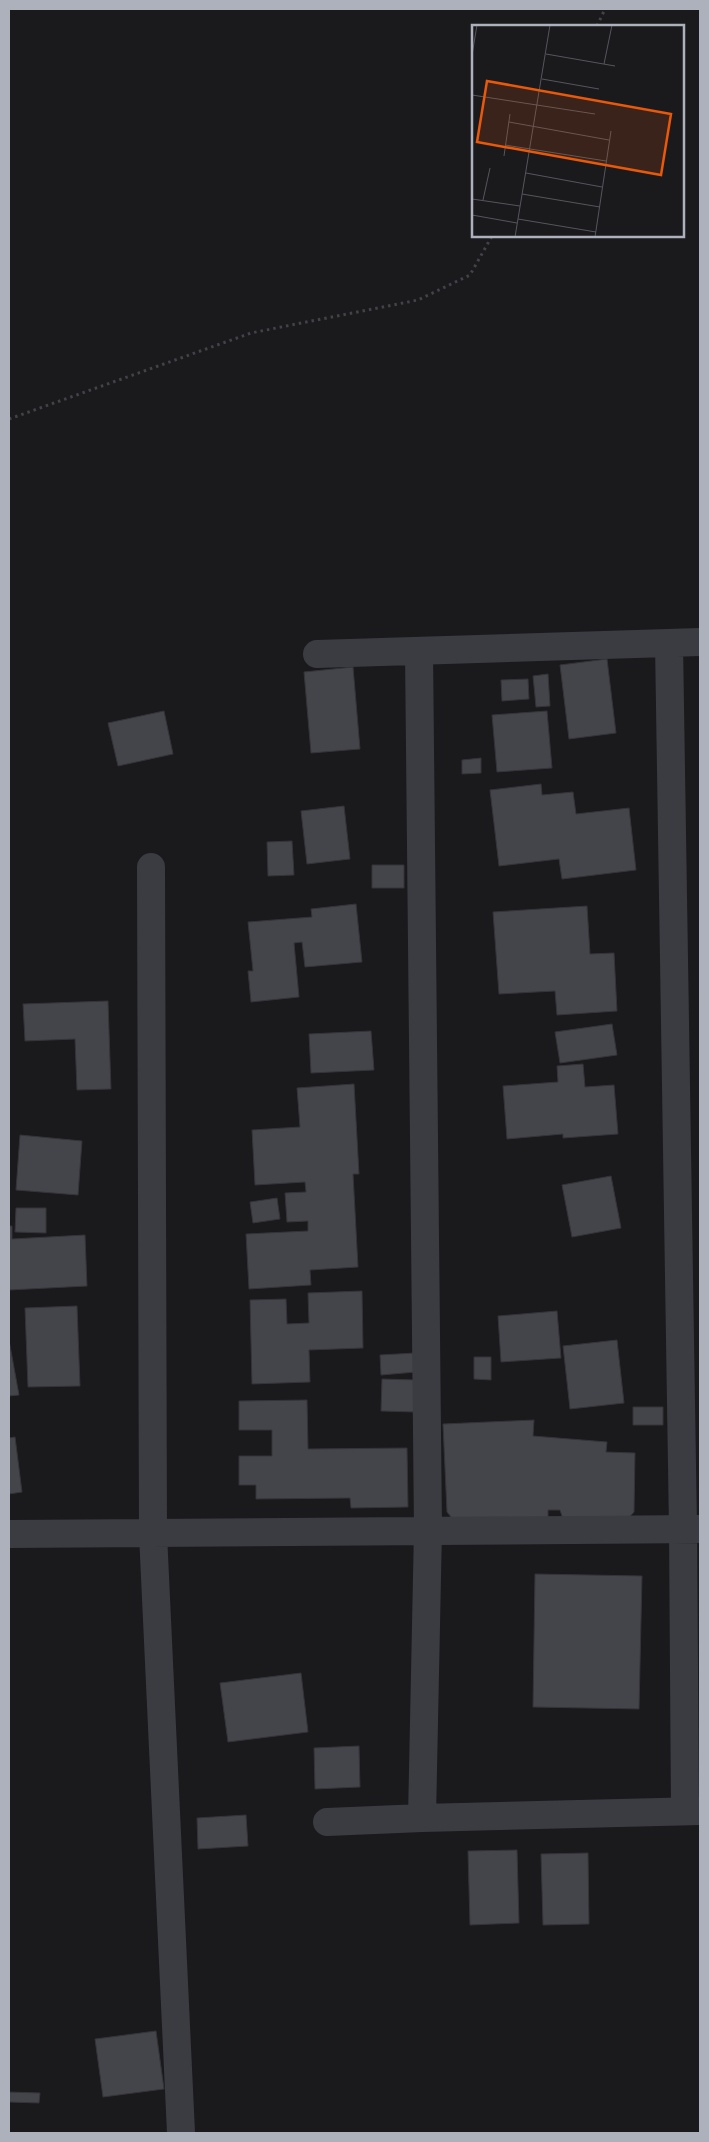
<svg xmlns="http://www.w3.org/2000/svg" width="709" height="2142" font-family="Mulish,sans-serif">
<style>
.building{fill:#44454a;stroke:#343439}
.lines{fill:none;stroke-linecap:round;stroke-linejoin:round}
.path{stroke:#414349;stroke-width:3;stroke-dasharray:2.5 4;stroke-linecap:butt}
.minor{stroke:#3b3c42;stroke-width:28}
.inset-road{fill:none;stroke:#55565d;stroke-width:1}
.view{fill:#e8590c;fill-opacity:0.15;stroke:#e8590c;stroke-width:2.5}
.inset-edge{fill:none;stroke:#adb1bc;stroke-width:2.5}
</style>
<rect width="100%" height="100%" fill="#1a1a1d"/>
<path class="building" d="M607,659l9,74 -47,6 -9,-74z
M353,667l7,82 -49,4 -7,-81z
M548,674l2,32 -14,1 -3,-31z
M528,679l1,20 -27,2 -1,-21z
M164,711l9,43 -55,12 -10,-43z
M547,711l5,57 -55,4 -5,-57z
M481,758v15l-19,1v-14z
M541,784l1,11 31,-3 3,22 53,-6 7,62 -74,9 -3,-20 -60,7 -9,-76z
M344,806l6,53 -43,5 -6,-53z
M292,841l2,34 -26,1 -1,-34z
M372,865h32v23h-32z
M356,904l6,58 -57,5 -3,-25 -8,1 5,54 -48,5 -3,-31h5l-5,-49 64,-5 -1,-8z
M587,906l3,48 24,-1 3,58 -60,4 -2,-24 -56,3 -6,-82z
M108,1001l3,88 -34,1 -2,-51 -50,2 -2,-37z
M612,1024l5,31 -57,8 -5,-31z
M371,1031l3,39 -63,3 -2,-39z
M583,1064l2,23 29,-2 4,49 -55,4v-4l-56,5 -4,-53 55,-4 -1,-16z
M354,1084l5,90h-6l5,93 -48,3 1,15 -62,4 -3,-55 62,-3v-10l-21,1 -2,-29 21,-1 -1,-10 -50,3 -3,-55 48,-3 -3,-39z
M20,1135l62,6 -4,54 -62,-5z
M611,1176l10,52 -49,9 -10,-52z
M277,1198l3,21 -27,4 -3,-21z
M16,1208h30v25l-31,-1z
M9,1226h3v13l73,-4 2,51 -78,4z
M362,1291l1,57 -54,2 1,32 -58,2 -2,-84 36,-1 1,25 22,-1 -1,-30z
M77,1306l3,80 -52,1 -3,-79z
M557,1311l4,47 -60,4 -3,-46z
M9,1340l10,55 -10,1z
M617,1340l7,63 -54,6 -7,-63z
M415,1353l1,19 -35,3 -1,-20z
M474,1357h17v23l-17,-1z
M382,1379l34,1 -1,32 -34,-1z
M307,1400l1,49 99,-1 1,59 -57,1 -1,-10 -94,1v-14h-17v-29h33v-26h-33v-29z
M633,1407h30v18h-30z
M534,1420l-1,16 74,6 -1,10 29,1 -1,59 -11,12 -60,-5 -3,-9h-12v12l-92,1 -9,-11 -4,-88z
M15,1437l7,55 -13,2v-56z
M535,1574l107,2 -3,133 -106,-2z
M301,1673l7,59 -80,10 -8,-59z
M359,1746l1,41 -45,2 -1,-41z
M246,1815l2,31 -50,3 -1,-31z
M517,1850l2,73 -49,2 -2,-74z
M588,1853l1,71 -46,1 -2,-71z
M156,2031l8,58 -61,8 -8,-58z
M9,2092l31,1 -1,10 -30,-1z"/>
<g class="lines">
<path class="path" d="M597,26l8,-17
M9,419l242,-86 167,-33 52,-25 22,-39"/>
<path class="minor" d="M669,643l14,886 2,282
M419,651l9,878 -6,289
M317,654l383,-12
M151,867l2,667 28,599
M9,1534l691,-5
M327,1822l95,-4 278,-7"/>
</g>
<g transform="translate(472 25)">
<rect width="212" height="212" fill="#1a1a1d"/>
<path class="inset-road" d="M74,29l69,12M0,30l5,-30M132,39l8,-39M70,54l57,10M0,70l123,19M37,97l100,18M33,120l101,16M32,131l6,-42M54,148l76,14M50,169l78,13M0,174l48,7M11,175l7,-32M0,190l45,8M46,194l78,13M43,212l35,-212M123,212l16,-106"/>
<path class="view" d="M15,56l184,33 -10,61 -184,-33z"/>
<rect width="212" height="212" class="inset-edge"/>
</g>
<rect width="709" height="2142" fill="none" stroke="#adb1bc" stroke-width="20"/>
</svg>
